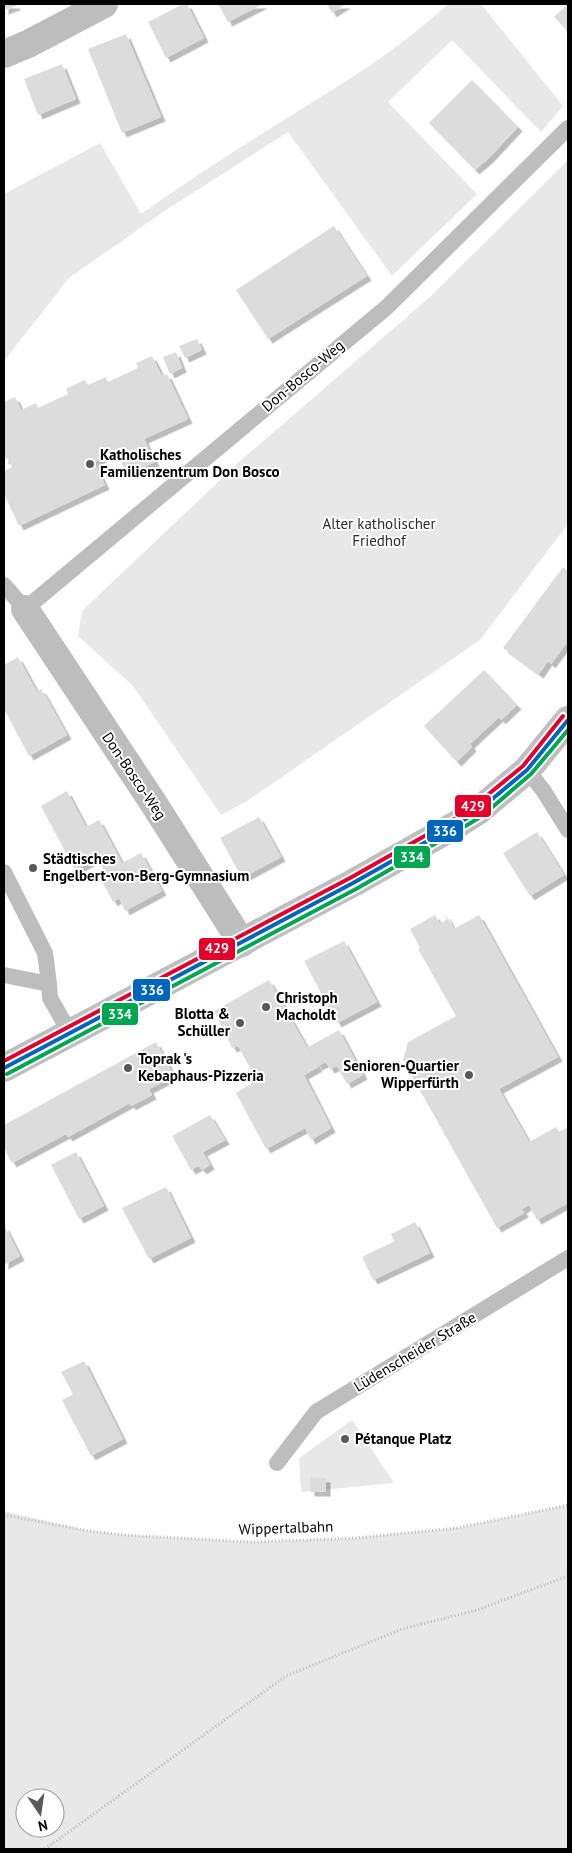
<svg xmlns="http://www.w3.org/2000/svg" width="572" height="1853" font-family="'PT Sans',sans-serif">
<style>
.green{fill:#e8e8e8;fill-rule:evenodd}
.building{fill:#dcdcdc;filter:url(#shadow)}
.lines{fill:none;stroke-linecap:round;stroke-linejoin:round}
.path{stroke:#b8b8b8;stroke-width:3;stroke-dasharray:1 2.5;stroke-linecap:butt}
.lane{stroke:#bdbdbd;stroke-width:16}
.street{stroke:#bdbdbd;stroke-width:28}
.secondary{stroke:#bfbfbf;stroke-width:28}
.bus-1-casing{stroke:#fff;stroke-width:8}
.bus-2-casing{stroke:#fff;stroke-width:8}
.bus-3-casing{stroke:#fff;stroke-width:8}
.bus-1{stroke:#0065bd;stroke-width:4}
.bus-2{stroke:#00a651;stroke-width:4}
.bus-3{stroke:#e4002b;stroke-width:4}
.poi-dot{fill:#595959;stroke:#fff;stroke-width:2}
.labels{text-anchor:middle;stroke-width:4;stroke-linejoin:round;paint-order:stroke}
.street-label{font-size:15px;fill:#000;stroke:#fff}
.poi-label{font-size:15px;font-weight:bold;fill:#000;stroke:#fff;text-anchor:start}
.park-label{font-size:15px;fill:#2d2d2d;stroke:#fff}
.line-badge{stroke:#fff;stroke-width:2}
.badge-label{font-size:14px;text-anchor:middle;font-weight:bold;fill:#fff}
</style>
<defs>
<filter id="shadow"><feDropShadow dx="4.5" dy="4.5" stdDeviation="0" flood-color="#0004"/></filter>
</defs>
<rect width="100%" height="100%" fill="#fff"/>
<path class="green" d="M448,4h33l82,102 -22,26 -89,-92 -64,62 89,92 -85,82 -104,-144 -122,78 -97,68 -65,83v-167l96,-51 41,71c47,-33 94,-64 143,-94 56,-35 115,-70 164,-116z
M568,160v364l-88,116 -233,161 -26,14 -88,-129 -55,-50 4,-25 157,-149 192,-166z
M352,1420l42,63 -93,9 -2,-34z
M568,1505v344h-564v-338l85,20 37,4 126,7 103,-4 102,-10zM25,1798h30v30h-30z"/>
<path class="building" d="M4,4h11l1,2 -12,4z
M183,4h4l17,34 -38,20 -18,-36z
M218,4h45l-35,18z
M327,4h19l-14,9z
M568,4v27l-14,-14z
M126,34l35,83 -39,16 -34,-84z
M62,64l14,35 -38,16 -14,-36z
M472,80l46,47 -29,31 -14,12 -46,-47z
M334,226l33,50 -99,63 -32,-49z
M197,339l5,11 -17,8 -6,-12z
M176,352l6,16 -12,6 -7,-17z
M152,356l10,20 5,-2 21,45 -44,20 11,23 -28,13 -10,-24 -17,8 -6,3 11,23 -86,41 -15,-32v-23l8,-4 -4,-9 -4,2v-58l11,-5 6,13 15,-7 2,5 30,-14 -2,-5 19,-9 3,5 18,-8 2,5 30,-14 -2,-5z
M563,567l5,4v70l-17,23 -3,-3 -9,13 -36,-26z
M18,657l19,35 4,-3 4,6 22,40 -38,21 -25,-47v-44z
M484,670l33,35 -16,15 -2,-3 -29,27 2,3 -15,15 -33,-36z
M67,791l19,36 13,-7 23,43 19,-10 21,38 -37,20 -6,-13 -6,4 -10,-19 6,-3 -12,-22 -22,12 -34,-64z
M259,817l22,40 -39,21 -22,-40z
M537,832l27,43 -34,21 -27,-43z
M435,915l5,9 7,-5 -2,-4h1l8,14 25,-14 79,142 -59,32 30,53 27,-15 3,5 9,-5v76l-31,17 -8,-15 -7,4 2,4 -27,15 -94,-168 5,-18 48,-26 -38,-67 2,-1 -10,-19z
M344,941l33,61 -40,21 -33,-62z
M269,980l49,87 -14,8 27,53 -20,12 -6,-12 -39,21 -30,-56 21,-13 -19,-34 -6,2 -18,-37z
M339,1030l24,45 -16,9 -10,-18 -7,3 -4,-7 -8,4 -10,-19z
M156,1042l18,34 -25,13 3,6 -21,11 -1,-3 -62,34 -2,-3 -54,29 -8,-15v-23z
M210,1115l15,25 -22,12 7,13 -8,5 -3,-4 -8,4 -19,-34z
M76,1152l28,54 -25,13 -28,-54z
M166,1187l25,51 -42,21 -27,-51z
M415,1222l15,31 -57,27 -11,-23 27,-13 5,-3 -3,-7z
M4,1225l16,31 -16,9z
M84,1361l39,78 -32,17 -29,-56 11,-6 -12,-22z
M310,1477l16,1v14h-16z"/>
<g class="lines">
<path class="path" d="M4,1515l85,16 37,4 126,7 103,-4 102,-10 111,-23
M45,1849l241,-173 116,-47 75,-19 91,-34"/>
<path class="lane" d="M4,585l21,24 362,-302 181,-179
M527,770l16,20 25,40
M4,872l41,81 4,31
M4,975l45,9 1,14 20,35
M277,1463l39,-51 252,-154"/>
<path class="street" d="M4,54l24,-10 76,-40
M25,609l129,195 88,139"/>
<path class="secondary" d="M4,1068l349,-185 103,-58 22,-14 49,-41 41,-50"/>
<defs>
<path id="bus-1" d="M4,1068l349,-185 103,-58 22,-14 49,-41 41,-50"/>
<path id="bus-2" d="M7,1074l349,-185 103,-59 23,-14 49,-42 37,-44"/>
<path id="bus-3" d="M4,1061l346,-183 103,-58 21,-14 49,-40 40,-50"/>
</defs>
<use href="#bus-1" class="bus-1-casing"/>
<use href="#bus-2" class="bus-2-casing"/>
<use href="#bus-3" class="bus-3-casing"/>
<use href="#bus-1" class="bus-1"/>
<use href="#bus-2" class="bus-2"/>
<use href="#bus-3" class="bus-3"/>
</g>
<g class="poi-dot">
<circle cx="90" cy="464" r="5"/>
<circle cx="33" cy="868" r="5"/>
<circle cx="266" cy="1007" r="5"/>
<circle cx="240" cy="1023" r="5"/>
<circle cx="128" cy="1068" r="5"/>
<circle cx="469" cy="1075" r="5"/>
<circle cx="345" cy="1439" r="5"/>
</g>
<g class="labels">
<g class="street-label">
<text transform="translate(303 376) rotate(-40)" y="5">Don-Bosco-Weg</text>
<text transform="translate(134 776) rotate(56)" y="5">Don-Bosco-Weg</text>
<text transform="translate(415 1352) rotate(-31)" y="5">Lüdenscheider Straße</text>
<text transform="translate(286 1528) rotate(-2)" y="5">Wippertalbahn</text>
</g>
<g class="poi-label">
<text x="100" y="460">Katholisches<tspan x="100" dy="17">Familienzentrum Don Bosco</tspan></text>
<text x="43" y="864">Städtisches<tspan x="43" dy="17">Engelbert-von-Berg-Gymnasium</tspan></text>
<text x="276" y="1003">Christoph<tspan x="276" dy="17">Macholdt</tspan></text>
<text x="230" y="1019" text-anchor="end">Blotta &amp;<tspan x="230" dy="17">Schüller</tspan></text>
<text x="138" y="1064">Toprak 's<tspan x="138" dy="17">Kebaphaus-Pizzeria</tspan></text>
<text x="459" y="1071" text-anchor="end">Senioren-Quartier<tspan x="459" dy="17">Wipperfürth</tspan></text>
<text x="355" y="1444">Pétanque Platz</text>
</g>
<g class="park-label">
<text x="379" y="529">Alter katholischer<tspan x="379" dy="17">Friedhof</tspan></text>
</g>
</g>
<g class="line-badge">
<rect x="454" y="794" width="38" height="24" rx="5" fill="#e4002b"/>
<rect x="426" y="819" width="38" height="24" rx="5" fill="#0065bd"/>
<rect x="393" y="845" width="38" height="24" rx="5" fill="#00a651"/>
<rect x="198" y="937" width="38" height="24" rx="5" fill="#e4002b"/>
<rect x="132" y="978" width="39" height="24" rx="5" fill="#0065bd"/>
<rect x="101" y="1002" width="38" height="24" rx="5" fill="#00a651"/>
</g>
<g class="badge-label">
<text x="473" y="811">429</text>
<text x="445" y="836">336</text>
<text x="412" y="862">334</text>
<text x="217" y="953">429</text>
<text x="152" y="995">336</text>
<text x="120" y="1019">334</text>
</g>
<rect width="572" height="1853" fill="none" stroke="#000000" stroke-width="10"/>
<g transform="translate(40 1813) rotate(167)"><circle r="24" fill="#ffffff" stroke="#999999"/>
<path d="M0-4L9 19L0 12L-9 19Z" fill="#595959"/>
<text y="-8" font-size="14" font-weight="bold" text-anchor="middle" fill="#000000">N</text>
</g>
</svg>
